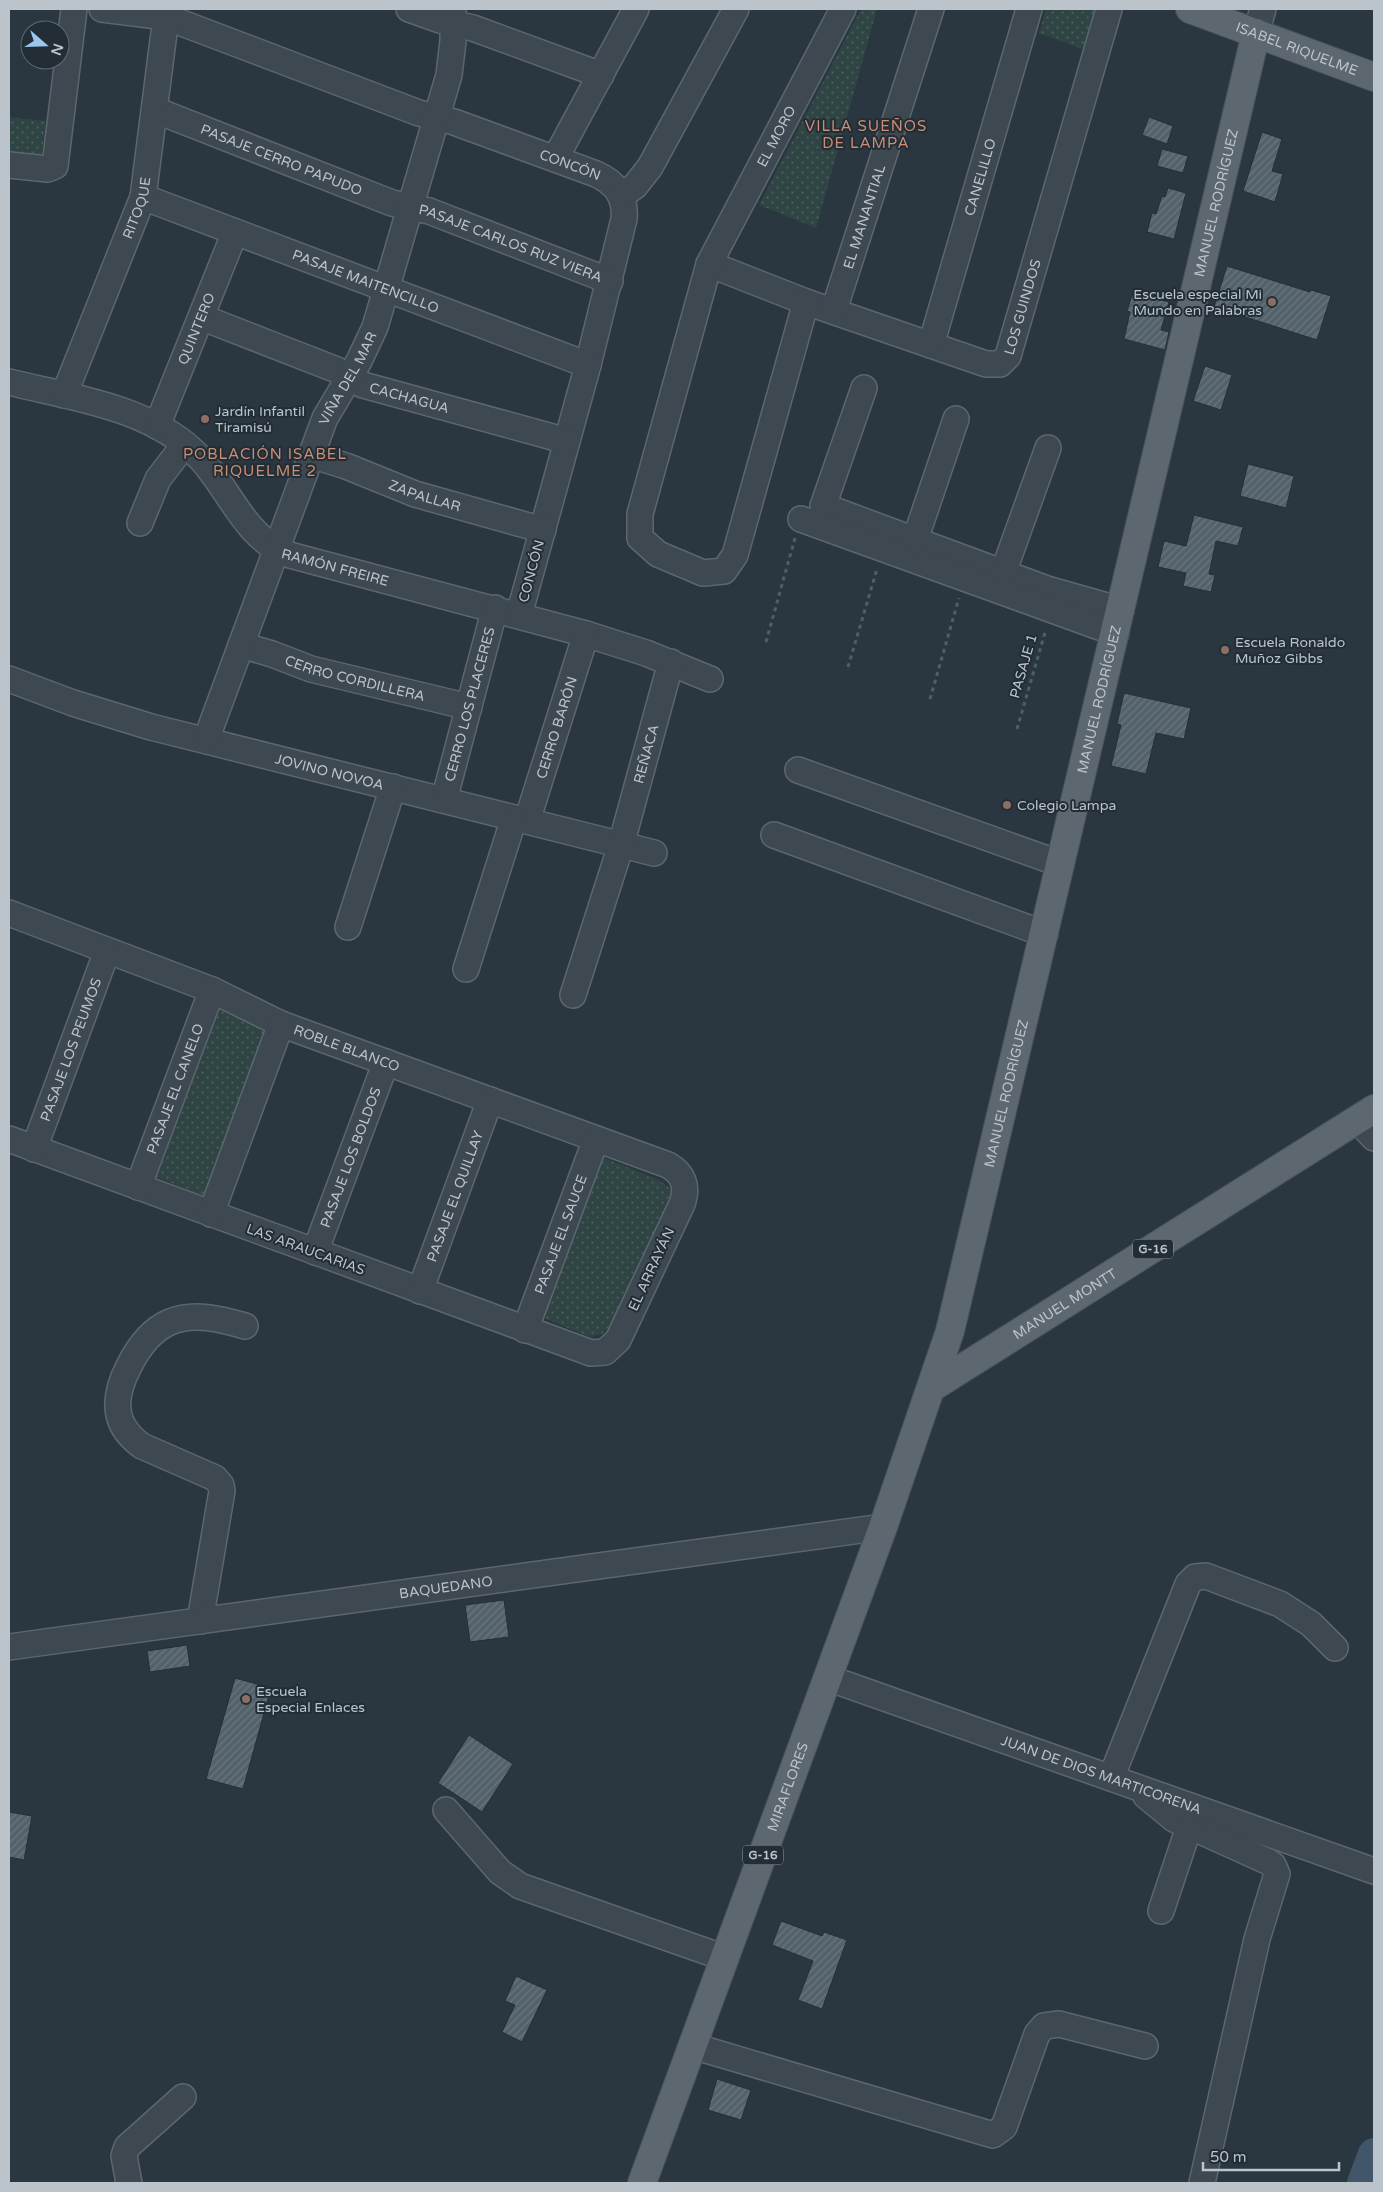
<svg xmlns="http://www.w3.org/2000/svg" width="1383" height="2192" font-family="'Varela Round',sans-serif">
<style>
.green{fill:url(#green-dots)}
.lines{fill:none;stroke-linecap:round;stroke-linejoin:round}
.river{stroke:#415668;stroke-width:32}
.building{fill:url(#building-hatch);stroke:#242f38}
.minor-casing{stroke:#5c666e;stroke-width:28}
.major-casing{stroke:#47515a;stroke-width:30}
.path{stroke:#4e6161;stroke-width:3;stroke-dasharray:4 4;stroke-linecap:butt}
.minor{stroke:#3e4850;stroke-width:25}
.major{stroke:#5c6770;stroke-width:28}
.education-dot{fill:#8d6e63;stroke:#222d36;stroke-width:2}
.labels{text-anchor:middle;stroke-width:4;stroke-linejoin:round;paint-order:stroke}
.shield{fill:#222d36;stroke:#8d969e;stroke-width:1}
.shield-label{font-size:12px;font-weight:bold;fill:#bbc3cb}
.street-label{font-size:14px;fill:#bbc3cb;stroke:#222d36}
.poi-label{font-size:14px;fill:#bbc3cb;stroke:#222d36;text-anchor:start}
.neighbourhood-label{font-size:15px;letter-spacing:1px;fill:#cc8f74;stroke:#222d36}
</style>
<defs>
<pattern id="green-dots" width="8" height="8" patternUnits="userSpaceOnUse" patternTransform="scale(1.25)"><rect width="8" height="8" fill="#2f4543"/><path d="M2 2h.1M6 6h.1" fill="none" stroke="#4b5e5d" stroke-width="1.8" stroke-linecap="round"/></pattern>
<pattern id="building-hatch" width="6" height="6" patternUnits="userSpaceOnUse" patternTransform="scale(1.25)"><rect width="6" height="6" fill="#53616b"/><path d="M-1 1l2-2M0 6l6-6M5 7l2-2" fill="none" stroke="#6a767f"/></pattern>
</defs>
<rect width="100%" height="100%" fill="#2a3640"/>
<path class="green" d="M861,9h16l-61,219 -57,-23z
M1046,9h51l-12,41 -46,-17z
M9,117l37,4 -5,37 -32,-4z
M221,1006l48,25 -63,166 -49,-20z
M602,1157l57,23 11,8 3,10 -64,129 -7,7 -12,3 -49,-20z"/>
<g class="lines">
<path class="river" d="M1363,2183l11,-29"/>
</g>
<path class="building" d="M1149,117l24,9 -6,18 -25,-9z
M1262,132l20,7 -10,32 11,3 -8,28 -32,-11z
M1162,149l26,7 -5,17 -26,-7z
M1168,188l18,5 -12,46 -27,-7 5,-19 4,1 6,-18 3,1z
M1227,266l83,26 1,-2 20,6 -14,44 -103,-33z
M1133,292l36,10 -8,28 8,2 -4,18 -41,-11 6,-27 -3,-1z
M1205,366l27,9 -11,35 -28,-9z
M1248,464l46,12 -8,32 -46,-12z
M1194,515l49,12 -5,19 -22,-5 -7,33 6,1 -4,17 -28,-6 3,-13 -28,-6 6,-26 22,5z
M1124,693l67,15 -7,31 -28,-6 -10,41 -35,-8 10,-41 -4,-1z
M504,1600l5,37 -39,5 -5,-37z
M187,1645l3,21 -40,6 -3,-21z
M235,1678l36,10 -28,101 -37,-10z
M469,1735l44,29 -31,48 -44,-29z
M9,1812l23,4 -8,44 -15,-3z
M781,1921l41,15 2,-4 23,8 -25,69 -24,-9 15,-39 -41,-16z
M516,1976l31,14 -25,52 -20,-10 13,-27 -10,-4z
M717,2079l34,11 -10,30 -33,-10z"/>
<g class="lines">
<defs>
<g id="minor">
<path id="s1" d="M102,9l64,8 253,96 35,9 142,52c20,9 30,23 28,45l-36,146 -69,250"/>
<path d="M409,9l31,11 33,8 128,47"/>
<path d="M1256,33l7,-24"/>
<path id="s2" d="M155,110l237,93 37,8 181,70"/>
<path d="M555,159l81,-150"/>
<path d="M9,165l39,4 7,-3 19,-157"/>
<path d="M621,196l14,-10 15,-19 86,-158"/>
<path id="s3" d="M143,197l445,168"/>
<path id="s4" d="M709,264l97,38 180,62h14l8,-8 101,-347"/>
<path id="s5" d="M806,302l-71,253 -11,16 -21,2 -45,-19 -18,-16v-24l69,-250 134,-255"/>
<path id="s6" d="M834,310l97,-301"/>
<path id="s7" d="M201,317l136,53 26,15 204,56"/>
<path id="s8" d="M931,345l98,-336"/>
<path id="s9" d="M9,382c64,16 144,25 192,77 29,32 43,76 85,95l300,80 60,19 64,26"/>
<path d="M864,388l-41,118 224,83 74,21"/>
<path id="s10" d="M64,395l79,-198 24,-188"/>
<path id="s11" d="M157,426l78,-194"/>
<path id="s12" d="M311,455l35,11 69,28 128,36"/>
<path d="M801,519l315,114"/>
<path d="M140,523l18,-44 27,-35"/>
<path d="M915,540l41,-121"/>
<path d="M1003,573l45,-125"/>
<path id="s13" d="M241,645l31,9 39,15 158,38"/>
<path id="s14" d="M9,679l64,24 78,24 503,126"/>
<path id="s15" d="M206,740l119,-322 34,-57 16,-34 74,-252 4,-34v-32"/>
<path d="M798,770l263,94"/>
<path id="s16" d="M444,800l51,-192"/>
<path id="s17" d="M527,821l59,-187"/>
<path d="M774,835l271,99"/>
<path id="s18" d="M9,913l203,77 69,34 387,141c16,9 20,22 14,39l-64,136 -13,12 -14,1 -582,-214"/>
<path d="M348,927l45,-140"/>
<path d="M466,969l48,-151"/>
<path id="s19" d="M573,995l48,-150 50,-183"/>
<path d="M1357,1120l17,18"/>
<path id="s20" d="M34,1149l73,-198"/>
<path id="s21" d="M138,1187l74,-197"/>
<path d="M211,1214l70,-190"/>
<path id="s22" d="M315,1252l71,-190"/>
<path id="s23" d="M420,1291l70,-191"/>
<path id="s24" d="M525,1330l71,-191"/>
<path d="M200,1621l22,-130 -1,-6 -6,-7 -73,-32c-31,-22 -29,-49 -13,-80 9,-18 22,-36 41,-44 24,-10 51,-3 75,4"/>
<path id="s25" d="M9,1647l874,-120"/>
<path id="s26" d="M828,1678l546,193"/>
<path d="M1111,1778l77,-194 7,-7 11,-1 74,28 31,20 24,24"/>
<path d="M1146,1796l28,23 95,43 4,3 4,9 -20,65 -55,244"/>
<path d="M446,1810l54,62 20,14 205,72"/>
<path d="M1161,1911l28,-84"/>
<path d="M693,2046l300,89 11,-8 33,-93 7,-8 15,-2 86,22"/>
<path d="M129,2183l-5,-27 3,-9 56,-50"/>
</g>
<g id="major">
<path id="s27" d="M1190,9l184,68"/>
<path id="s28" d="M931,1388l443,-279"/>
<path id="s29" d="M642,2183l241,-656 67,-196 306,-1298"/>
</g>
</defs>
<use href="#minor" class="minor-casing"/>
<use href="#major" class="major-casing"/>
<path class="path" d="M766,642l29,-104
M848,667l29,-98
M930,699l29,-101
M1017,729l29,-100"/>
<use href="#minor" class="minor"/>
<use href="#major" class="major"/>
</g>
<g class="education-dot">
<circle cx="1272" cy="302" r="5"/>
<circle cx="205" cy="419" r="5"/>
<circle cx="1225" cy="650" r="5"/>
<circle cx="1007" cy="805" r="5"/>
<circle cx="246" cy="1699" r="5"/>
</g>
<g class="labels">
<g class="shield">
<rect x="1133" y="1239.5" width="40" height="19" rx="4"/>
<rect x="743" y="1845.5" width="40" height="19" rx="4"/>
</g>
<g class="shield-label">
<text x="1153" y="1253">G-16</text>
<text x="763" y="1859">G-16</text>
</g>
<g class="street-label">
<text dy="5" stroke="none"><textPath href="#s27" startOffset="114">ISABEL RIQUELME</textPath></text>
<text dy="5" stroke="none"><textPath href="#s5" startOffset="804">EL MORO</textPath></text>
<text dy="5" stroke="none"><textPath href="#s2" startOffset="136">PASAJE CERRO PAPUDO</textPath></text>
<text dy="5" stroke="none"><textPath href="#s1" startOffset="495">CONCÓN</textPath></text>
<text dy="5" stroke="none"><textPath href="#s8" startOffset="175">CANELILLO</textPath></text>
<text dy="5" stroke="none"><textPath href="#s29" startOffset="2065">MANUEL RODRÍGUEZ</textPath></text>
<text dy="5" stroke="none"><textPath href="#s10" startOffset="201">RITOQUE</textPath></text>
<text dy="5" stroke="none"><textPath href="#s6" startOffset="98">EL MANANTIAL</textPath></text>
<text dy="5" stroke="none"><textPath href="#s2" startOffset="380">PASAJE CARLOS RUZ VIERA</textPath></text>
<text dy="5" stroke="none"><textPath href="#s3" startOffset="238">PASAJE MAITENCILLO</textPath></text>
<text dy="5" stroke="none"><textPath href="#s4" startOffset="371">LOS GUINDOS</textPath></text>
<text dy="5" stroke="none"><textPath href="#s11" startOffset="105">QUINTERO</textPath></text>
<text dy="5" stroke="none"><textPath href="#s15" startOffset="389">VIÑA DEL MAR</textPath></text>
<text dy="5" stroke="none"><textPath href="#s7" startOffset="224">CACHAGUA</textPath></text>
<text dy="5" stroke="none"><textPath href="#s12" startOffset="121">ZAPALLAR</textPath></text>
<text dy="5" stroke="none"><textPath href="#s9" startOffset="390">RAMÓN FREIRE</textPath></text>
<text transform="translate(531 571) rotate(-75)" y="5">CONCÓN</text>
<text transform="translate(1023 666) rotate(-74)" y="5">PASAJE 1</text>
<text dy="5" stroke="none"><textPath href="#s13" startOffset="119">CERRO CORDILLERA</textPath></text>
<text dy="5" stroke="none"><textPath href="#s29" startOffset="1555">MANUEL RODRÍGUEZ</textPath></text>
<text dy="5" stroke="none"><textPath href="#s16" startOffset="99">CERRO LOS PLACERES</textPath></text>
<text dy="5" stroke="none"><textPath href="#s17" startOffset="98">CERRO BARÓN</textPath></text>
<text dy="5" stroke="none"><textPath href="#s19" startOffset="252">REÑACA</textPath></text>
<text dy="5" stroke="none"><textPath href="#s14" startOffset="334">JOVINO NOVOA</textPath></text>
<text dy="5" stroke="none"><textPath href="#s18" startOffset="364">ROBLE BLANCO</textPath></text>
<text dy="5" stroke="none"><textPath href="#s20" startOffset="106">PASAJE LOS PEUMOS</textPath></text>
<text dy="5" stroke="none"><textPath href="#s21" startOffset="105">PASAJE EL CANELO</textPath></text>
<text dy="5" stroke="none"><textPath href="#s29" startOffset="1150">MANUEL RODRÍGUEZ</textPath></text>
<text dy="5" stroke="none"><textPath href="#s22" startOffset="101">PASAJE LOS BOLDOS</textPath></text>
<text dy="5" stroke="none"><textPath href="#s23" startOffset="101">PASAJE EL QUILLAY</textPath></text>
<text dy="5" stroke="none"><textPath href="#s24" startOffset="102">PASAJE EL SAUCE</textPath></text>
<text transform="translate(306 1249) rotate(20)" y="5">LAS ARAUCARIAS</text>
<text transform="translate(651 1269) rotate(-65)" y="5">EL ARRAYÁN</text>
<text dy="5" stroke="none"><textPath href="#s28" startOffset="158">MANUEL MONTT</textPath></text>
<text dy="5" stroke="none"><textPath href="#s25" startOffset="441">BAQUEDANO</textPath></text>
<text dy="5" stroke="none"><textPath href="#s26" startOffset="290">JUAN DE DIOS MARTICORENA</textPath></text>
<text dy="5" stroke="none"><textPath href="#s29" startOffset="422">MIRAFLORES</textPath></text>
</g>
<g class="poi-label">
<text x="1262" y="299" text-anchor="end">Escuela especial Mi<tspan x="1262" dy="16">Mundo en Palabras</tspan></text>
<text x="215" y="416">Jardín Infantil<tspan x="215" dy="16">Tiramisú</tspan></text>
<text x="1235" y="647">Escuela Ronaldo<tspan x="1235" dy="16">Muñoz Gibbs</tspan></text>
<text x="1017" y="810">Colegio Lampa</text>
<text x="256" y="1696">Escuela<tspan x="256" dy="16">Especial Enlaces</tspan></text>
</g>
<g class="neighbourhood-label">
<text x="866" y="131">VILLA SUEÑOS<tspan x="866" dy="17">DE LAMPA</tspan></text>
<text x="265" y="459">POBLACIÓN ISABEL<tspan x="265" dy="17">RIQUELME 2</tspan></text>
</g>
</g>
<rect width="1383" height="2192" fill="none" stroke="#bbc3cb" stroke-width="20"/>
<g transform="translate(45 45) rotate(110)"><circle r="24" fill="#222d36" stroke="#5f6972"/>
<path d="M0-4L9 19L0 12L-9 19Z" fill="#9bc6ef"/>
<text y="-8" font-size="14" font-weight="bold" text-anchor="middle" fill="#bbc3cb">N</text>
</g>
<path d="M1203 2162v8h136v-8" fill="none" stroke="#bbc3cb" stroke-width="2.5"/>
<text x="1210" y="2162" font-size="15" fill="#bbc3cb" stroke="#222d36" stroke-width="4" paint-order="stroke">50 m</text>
</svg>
